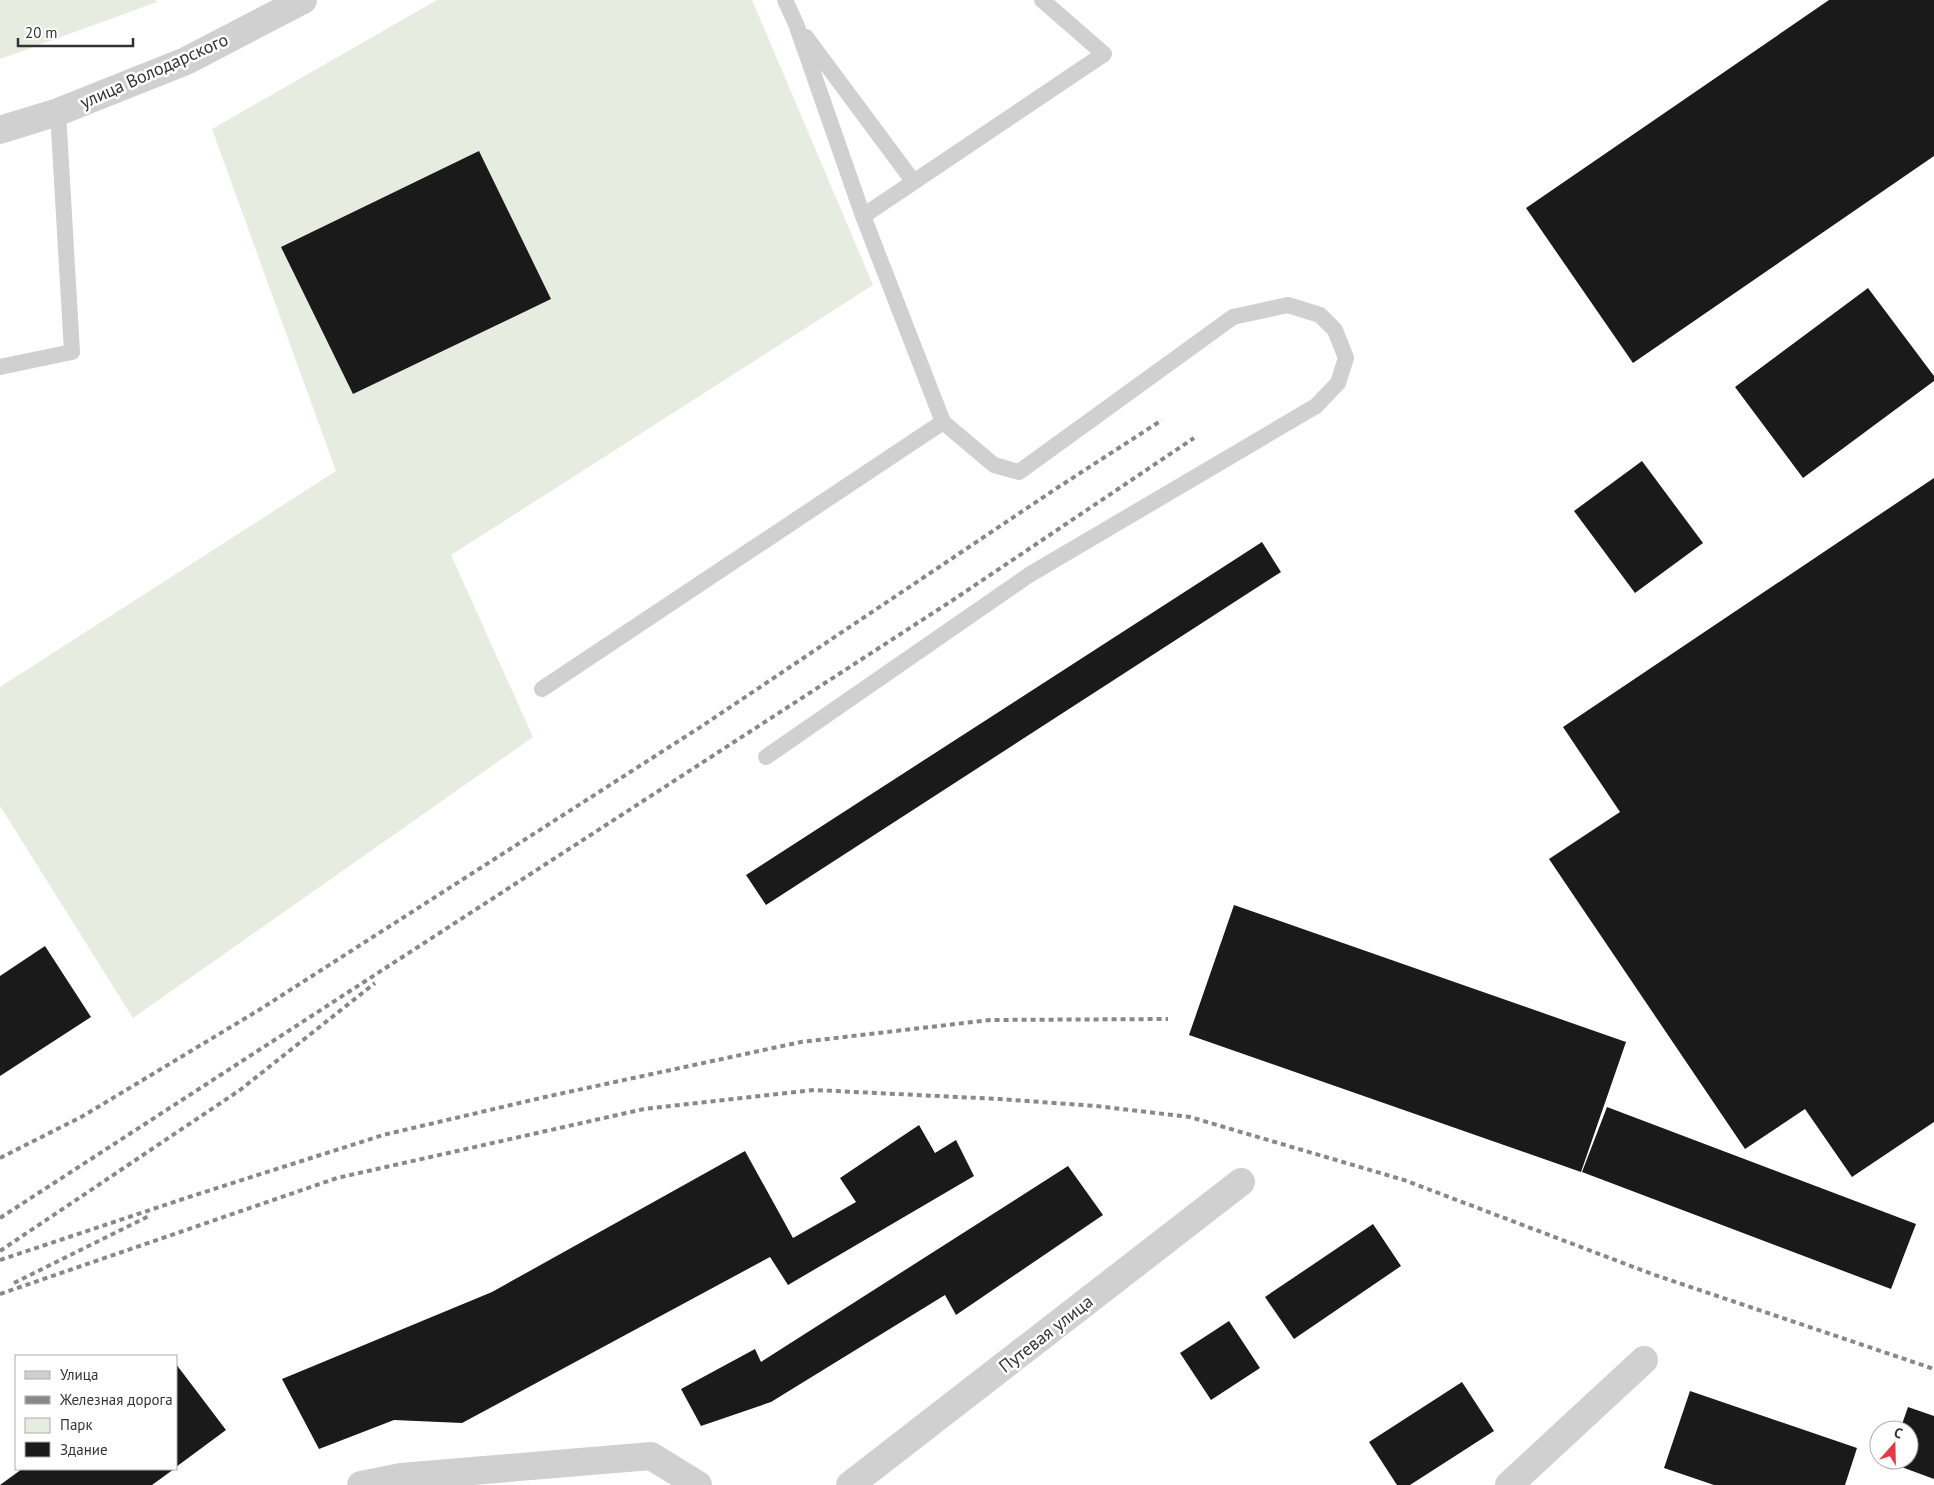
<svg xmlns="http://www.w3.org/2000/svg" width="1934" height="1485" font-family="'PT Sans',sans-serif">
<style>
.green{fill:#e6ecdf}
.building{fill:#1a1a1a}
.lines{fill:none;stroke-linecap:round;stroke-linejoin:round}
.service{stroke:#d0d0d0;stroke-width:16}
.minor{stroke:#d0d0d0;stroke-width:28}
.tertiary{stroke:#d0d0d0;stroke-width:28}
.rail{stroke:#888;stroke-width:4;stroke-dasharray:5 4;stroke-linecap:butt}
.labels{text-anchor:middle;stroke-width:5;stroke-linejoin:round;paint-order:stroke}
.street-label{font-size:18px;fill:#333;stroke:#fff}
</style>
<rect width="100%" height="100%" fill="#fff"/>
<path class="green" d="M0,0h155l2,2 -157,57z
M437,0h315l121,285 -422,270 82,182 -400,281 -133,-212v-119l336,-216 -124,-342z"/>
<path class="building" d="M1829,0h105v156l-301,207 -107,-155z
M479,151l72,148 -198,95 -72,-147z
M1868,288l66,88v5l-131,97 -68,-91z
M1642,461l61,82 -68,50 -61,-82z
M1934,478v644l-82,55 -47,-68 -60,40 -196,-290 71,-47 -57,-85z
M1262,542l19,30 -515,333 -20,-30z
M1234,905l392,137 -45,130 -392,-137z
M45,946l46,71 -91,59v-100z
M1607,1107l309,117 -25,65 -309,-117z
M919,1125l16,28 21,-13 18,36 -186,109 -18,-28 -308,166 -68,-3 -75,29 -37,-70 210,-87 253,-141 48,87 63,-36 -16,-24z
M1068,1166l35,49 -147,100 -11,-20 -174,107 -70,24 -20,-37 74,-40 6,13z
M1373,1224l28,42 -107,73 -29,-42z
M1229,1321l31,47 -49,32 -31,-47z
M176,1364l50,66 -50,37z
M1462,1382l32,49 -84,54h-13l-28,-43z
M1690,1391l167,57 -12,37h-131l-50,-17z
M1908,1407l26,9v63l-46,-17 1,-2h20v-30h-9z
M22,1469h152l-22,16h-152z"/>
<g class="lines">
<path class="service" d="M785,0l11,24 67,192 241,-162 -62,-54
M806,37l107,144
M0,367l72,-15 -14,-240
M542,689l401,-267
M766,757l263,-182 287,-169 22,-23 8,-25 -11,-28 -15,-15 -32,-10 -55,12 -214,155 -25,-7 -51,-43 -80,-206"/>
<path class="minor" d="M361,1485l40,-8 250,-21 47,29
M850,1485l391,-303
M1509,1485l135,-125"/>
<path class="tertiary" d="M0,130l58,-18 128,-51 117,-61"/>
<path class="rail" d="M0,1158l83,-42 176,-106 443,-284 355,-238 105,-68
M0,1218l953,-618 241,-162
M0,1251l240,-161 135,-107
M0,1260l189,-63 194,-62 162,-38 256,-55 189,-22 178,-1
M14,1283l137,-68
M0,1294l337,-116 307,-69 170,-19 185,9 97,7 94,11 214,63 248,94 282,95"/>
</g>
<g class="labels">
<g class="street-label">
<text transform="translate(154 71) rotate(-24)" y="6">улица Володарского</text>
<text transform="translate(1046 1334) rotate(-38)" y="6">Путевая улица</text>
</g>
</g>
<rect x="15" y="1355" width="162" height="115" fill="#ffffff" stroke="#adadad"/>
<rect x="25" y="1371" width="25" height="8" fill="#d0d0d0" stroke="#adadad"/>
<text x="60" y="1380" font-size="15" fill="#333333">Улица</text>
<rect x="25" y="1396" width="25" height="8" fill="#888888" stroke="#adadad"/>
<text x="60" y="1405" font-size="15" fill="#333333">Железная дорога</text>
<rect x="25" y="1418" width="25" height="15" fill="#e6ecdf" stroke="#adadad"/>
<text x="60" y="1430" font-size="15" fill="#333333">Парк</text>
<rect x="25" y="1442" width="25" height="15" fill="#1a1a1a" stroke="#adadad"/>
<text x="60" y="1455" font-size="15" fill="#333333">Здание</text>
<g transform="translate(1894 1445) rotate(20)"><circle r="24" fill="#ffffff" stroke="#adadad"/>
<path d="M0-4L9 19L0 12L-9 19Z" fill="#e63946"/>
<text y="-8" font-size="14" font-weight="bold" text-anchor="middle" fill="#333333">С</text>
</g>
<path d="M18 38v8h115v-8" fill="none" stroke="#333333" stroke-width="2.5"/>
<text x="25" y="38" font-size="15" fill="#333333" stroke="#ffffff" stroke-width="4" paint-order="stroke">20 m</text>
</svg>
